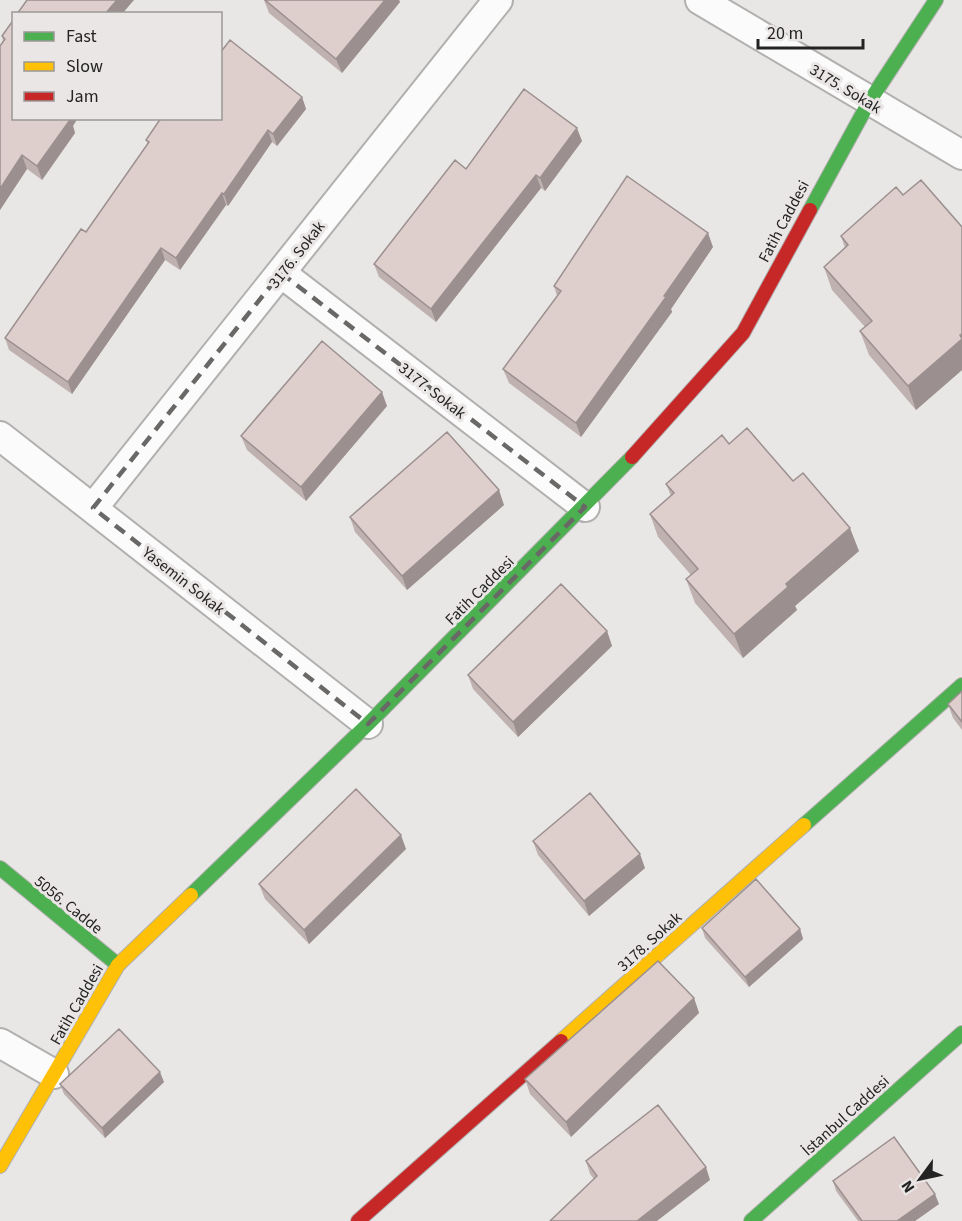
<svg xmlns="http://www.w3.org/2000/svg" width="962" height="1221" font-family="'Source Sans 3',sans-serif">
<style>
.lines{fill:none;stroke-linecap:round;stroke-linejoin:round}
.street-casing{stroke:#b1b0af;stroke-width:32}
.fast-casing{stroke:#b1b0af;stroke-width:16}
.slow-casing{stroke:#b1b0af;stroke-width:16}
.jam-casing{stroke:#b1b0af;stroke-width:16}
.street{stroke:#fcfbfb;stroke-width:28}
.fast{stroke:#4caf50;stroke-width:14}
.slow{stroke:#ffc107;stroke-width:14}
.jam{stroke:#c62828;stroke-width:14}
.wall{fill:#bfb1af}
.shaded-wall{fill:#9b908f}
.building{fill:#dececc;stroke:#9b908f;stroke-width:1.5}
.marked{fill:none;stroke:#696867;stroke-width:4.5;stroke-dasharray:12 8;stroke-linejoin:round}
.labels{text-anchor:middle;stroke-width:6;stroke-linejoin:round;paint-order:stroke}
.street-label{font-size:16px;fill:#242323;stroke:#e9e6e5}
</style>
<rect width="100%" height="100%" fill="#e8e7e6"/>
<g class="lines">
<defs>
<path id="street" d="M700,0l262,155
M281,273l304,234
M0,436l368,288
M93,508l405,-508
M0,1043l54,31"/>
<path id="fast" d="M810,210l59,-108 67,-102
M804,825l158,-140
M0,868l118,97
M191,895l177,-171 264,-267
M751,1221l211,-188"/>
<path id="slow" d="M561,1041l243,-216
M0,1166l118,-201 73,-70"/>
<path id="jam" d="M632,457l111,-124 67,-123
M358,1221l203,-180"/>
</defs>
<use href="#street" class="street-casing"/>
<use href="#fast" class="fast-casing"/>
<use href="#slow" class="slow-casing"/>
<use href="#jam" class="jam-casing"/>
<use href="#street" class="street"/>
<use href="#fast" class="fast"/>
<use href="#slow" class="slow"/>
<use href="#jam" class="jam"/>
</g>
<path class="wall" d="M264,0h135l1,2 -58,71 -73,-60z
M14,19l59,107 2,7 -33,47 -15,-11 -27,41v-164l3,-5 -1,-5z
M302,97l4,12 -29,37 -5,-4 -44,64 -2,-1 -46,65 -15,-10 -93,134 -63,-44 -4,-12 81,-106 62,-87 -2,-5z
M582,141l-37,50 -4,-3 -105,134 -57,-45 -5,-13 92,-95z
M903,195l59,32v143l-46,40 -47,-55 -9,-24 5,-4 -33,-37 -8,-23 21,-19 -4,-12z
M713,247l-42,62 1,3 -91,125 -72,-54 -6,-14 54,-73 -3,-10z
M387,406l-81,95 -59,-51 -6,-14z
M729,444l64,37 66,70 -64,55 2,4 -54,48 -48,-55 -9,-24 5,-4 -33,-38 -8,-23 21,-18 -5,-12z
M504,505l-97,85 -52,-58 -5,-15z
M607,631l5,15 -94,91 -45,-48 -5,-14z
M962,691v39l-9,-12 -5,-14z
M533,841l112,27 -56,48 -51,-61z
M406,849l-97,95 -44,-45 -6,-15z
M702,928l98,1 3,10 -54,48 -44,-49z
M694,998l5,15 -128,124 -41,-43 -5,-15z
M164,1082l-59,56 -41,-44 -4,-10z
M586,1161l124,19 -116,-1 -4,-5z
M833,1181l106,23 -24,17h-57l-22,-30z"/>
<path class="shaded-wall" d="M117,0h17l-12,14h-17z
M385,0h14l1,2 -58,71 -6,-14z
M302,97l4,12 -29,37 -4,-12z
M66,118h12l-5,8 2,7 -33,47 -5,-14z
M577,128l5,13 -37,50 -5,-13z
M268,130l4,12 -44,64 -4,-12z
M22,155l5,14 -27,41v-21z
M536,175l5,13 -105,134 -5,-13z
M222,193l4,12 -46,65 -4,-12z
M708,233l5,14 -42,62 1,3 -91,125 -5,-14z
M161,248l4,12 -93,134 -4,-12z
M962,334v36l-46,40 -8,-24z
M382,392l5,14 -81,95 -5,-14z
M499,490l5,15 -97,85 -5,-14z
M850,528l9,23 -64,55 2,4 -54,48 -9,-24 52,-50z
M607,631l5,15 -94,91 -5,-15z
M401,835l5,14 -97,95 -5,-14z
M640,854l5,14 -56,48 -5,-15z
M800,929l3,10 -54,48 -4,-10z
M694,998l5,15 -128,124 -5,-15z
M160,1072l4,10 -59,56 -3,-10z
M706,1167l4,13 -53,41h-20z
M935,1194l4,10 -24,17h-18z"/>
<path class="building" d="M27,0h90l-12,14h-88z
M265,0h120l-49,59z
M14,19v99h55l1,2 -33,46 -15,-11 -22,34v-143l5,-7 -3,-3z
M230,40l72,57 -29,37 -5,-4 -44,64 -2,-1 -46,65 -15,-10 -93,134 -63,-44 76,-109 5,3 63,-90 -3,-2 15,-22h59v-65z
M524,89l53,39 -37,50 -4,-3 -105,134 -57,-45 81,-104 11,9z
M627,176l81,57 -44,63 2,1 -90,126 -73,-54 58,-78 -7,-5z
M921,180l41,47v107l-2,1 2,4 -54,47 -48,-55 12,-10 -48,-54 24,-22 -7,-9 55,-49 7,8z
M322,341l60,51 -81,95 -60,-51z
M747,428l46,53 10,-8 47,55 -64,56 2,3 -54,47 -48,-55 12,-10 -48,-55 24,-21 -8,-9 56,-49 7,9z
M447,432l52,58 -97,86 -52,-59z
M561,584l46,47 -94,91 -45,-47z
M962,691v31l-14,-18z
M356,789l45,46 -97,95 -45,-46z
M590,793l50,61 -56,47 -51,-60z
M756,879l44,50 -55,48 -43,-49z
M658,961l36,37 -128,124 -41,-43z
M119,1029l41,43 -58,56 -42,-44z
M658,1105l48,62 -69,54h-87l47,-45 -11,-15z
M894,1137l41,57 -38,27h-35l-29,-40z"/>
<path class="marked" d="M281,273l304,234 -217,217 -275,-216z"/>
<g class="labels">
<g class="street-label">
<text transform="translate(846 88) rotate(31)" y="6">3175. Sokak</text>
<text transform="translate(783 221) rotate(-62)" y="6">Fatih Caddesi</text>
<text transform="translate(296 254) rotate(-52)" y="6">3176. Sokak</text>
<text transform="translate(433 390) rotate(38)" y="6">3177. Sokak</text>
<text transform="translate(184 580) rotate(38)" y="6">Yasemin Sokak</text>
<text transform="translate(479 590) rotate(-45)" y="6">Fatih Caddesi</text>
<text transform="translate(69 904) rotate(39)" y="6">5056. Cadde</text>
<text transform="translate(649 941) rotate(-42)" y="6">3178. Sokak</text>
<text transform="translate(76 1004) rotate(-60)" y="6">Fatih Caddesi</text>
<text transform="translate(845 1115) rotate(-42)" y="6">İstanbul Caddesi</text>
</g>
</g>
<rect x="12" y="12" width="210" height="108" fill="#e9e6e5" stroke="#9a9897" stroke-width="1.5"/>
<rect x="24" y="32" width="30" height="9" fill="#4caf50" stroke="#9a9897" stroke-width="1.5"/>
<text x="66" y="42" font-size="18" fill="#242323">Fast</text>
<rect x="24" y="62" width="30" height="9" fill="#ffc107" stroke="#9a9897" stroke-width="1.5"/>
<text x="66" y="72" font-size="18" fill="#242323">Slow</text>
<rect x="24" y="92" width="30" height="9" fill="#c62828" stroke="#9a9897" stroke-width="1.5"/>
<text x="66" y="102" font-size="18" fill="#242323">Jam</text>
<g transform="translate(920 1179) rotate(237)" stroke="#e9e6e5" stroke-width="4.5" paint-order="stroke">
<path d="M0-4.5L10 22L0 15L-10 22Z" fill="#242323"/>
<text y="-9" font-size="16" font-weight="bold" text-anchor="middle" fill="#242323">N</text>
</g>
<path d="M758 39v9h105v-9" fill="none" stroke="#242323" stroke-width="3"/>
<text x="767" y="39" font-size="18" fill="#242323" stroke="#e9e6e5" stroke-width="4.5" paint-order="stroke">20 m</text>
</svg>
